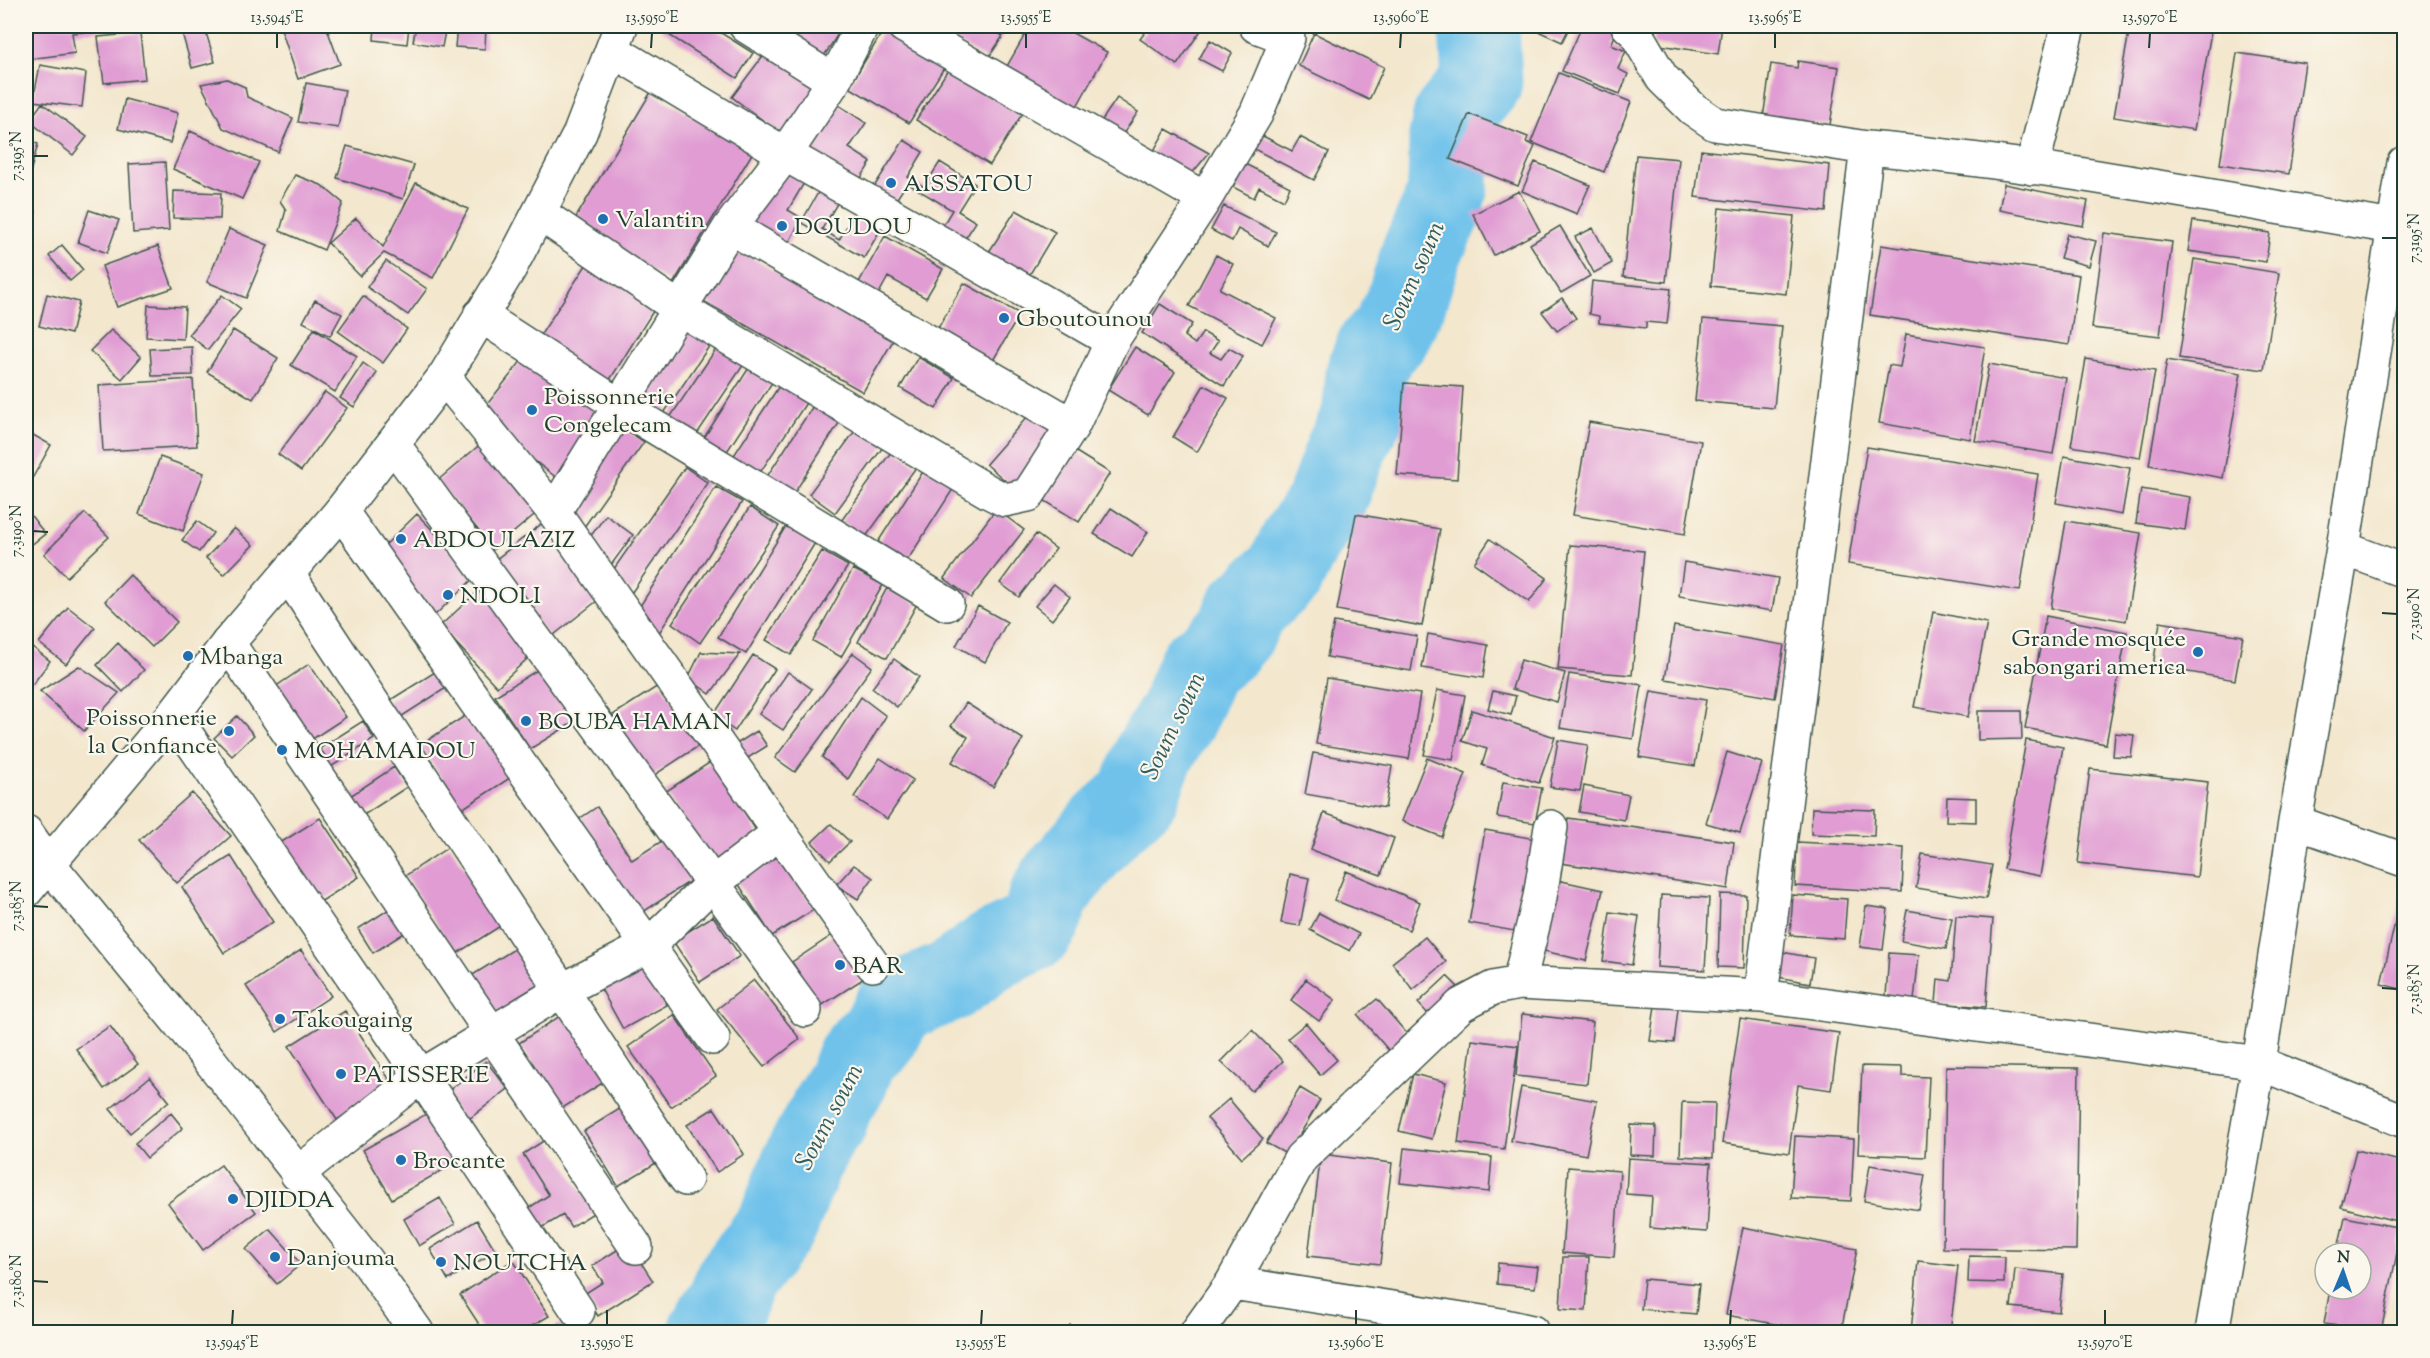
<svg xmlns="http://www.w3.org/2000/svg" width="2430" height="1358" font-family="'Sorts Mill Goudy',serif">
<style>
.lines{fill:none;stroke-linecap:round;stroke-linejoin:round}
.river{stroke:#6fc2eb;stroke-width:81}
.building{fill:#e09cd3}
.street-casing{stroke:#3f564b;stroke-width:36}
.primary-casing{stroke:#3f564b;stroke-width:36}
.street{stroke:#fff;stroke-width:33}
.primary{stroke:#fff;stroke-width:33}
.ticks{fill:none;stroke:#1f3d34;stroke-width:2}
.poi-dot{fill:#1f6fb2;stroke:#fbf7ec;stroke-width:2}
.labels{text-anchor:middle;stroke-width:4.5;stroke-linejoin:round;paint-order:stroke}
.poi-label{font-size:24px;fill:#1f3d34;stroke:#fbf7ec;text-anchor:start}
.water-label{font-size:26px;font-style:italic;fill:#335e62;stroke:#fbf7ec}
.neatline{fill:none;stroke:#1f3d34;stroke-width:2}
.ticks-label{font-size:15px;text-anchor:middle;fill:#1f3d34}
</style>
<rect width="100%" height="100%" fill="#fbf7ec"/>
<filter id="ink" filterUnits="userSpaceOnUse"><feTurbulence type="fractalNoise" baseFrequency=".0167" numOctaves="2"/><feDisplacementMap in="SourceGraphic" scale="12" xChannelSelector="R" yChannelSelector="G"/><feConvolveMatrix kernelMatrix="1 2 1 2 8 2 1 2 1" color-interpolation-filters="sRGB"/></filter>
<filter id="wash" filterUnits="userSpaceOnUse"><feTurbulence type="fractalNoise" baseFrequency=".008" numOctaves="4" result="noise"/><feDisplacementMap in="SourceGraphic" scale="24" xChannelSelector="R" yChannelSelector="G"/><feGaussianBlur stdDeviation="1.35" result="paint"/><feColorMatrix in="noise" values="0 0 0 0 0 0 0 0 0 0 0 0 0 0 0 0 0 1.4 0 .05"/><feComposite in="paint" operator="in"/></filter>
<g filter="url(#wash)">
<rect width="100%" height="100%" fill="#f3e7cd"/>
<g class="lines">
<path class="river" d="M708,1332l19,-29 8,-22 42,-56 26,-65 19,-36 6,-4 3,-13 17,-27 8,-21 12,-15 8,-4 21,-37 53,-22 42,-30 41,-20 9,-12 6,-20 12,-20 47,-55 31,-28 17,-44 23,-37 20,-49 26,-21 12,-14 10,-22 39,-37 16,-32 24,-34 21,-57 16,-32 4,-44 10,-25 14,-13 17,-36 14,-45 21,-46 6,-23 1,-48 4,-20 29,-35 -3,-56"/>
</g>
<g id="blocks">
<path class="building" d="M26,26h72v5l-26,2 3,20 -46,6z
M180,26h24l11,36 -23,6z
M292,26h34l14,38 -42,15 -17,-50z
M375,26h34l-2,18 -33,-4z
M416,26h30l-4,21 -29,-5z
M457,26h29l-1,23 -30,-2z
M664,26h46l43,27 -16,25 -76,-48z
M768,26h75l-24,38z
M886,26h7l56,34 -40,63 -60,-36z
M932,26h54l17,10 -16,24z
M1030,26h30l47,26 -31,56 -70,-40z
M1150,26h54l-27,39 -37,-26z
M1527,26h43l-8,16z
M1582,26h37l-8,19 15,6 -8,18 10,5 -8,20 -58,-23z
M1656,26h66l-4,28 -65,-10z
M1872,26h40l-1,7z
M2130,26h46l35,6 -17,98 -80,-13z
M2289,26h24l-1,6z
M140,33l5,46 -41,4 -6,-46z
M1314,33l70,34 -15,33 -70,-34z
M1210,40l22,13 -10,18 -23,-12z
M768,49l54,38 -37,50 -53,-40z
M2237,53l68,10 -16,111 -69,-10z
M1798,61l41,6 -9,58 -67,-7 8,-54 26,4z
M40,65l46,8 -4,34 -49,-6z
M949,68l73,46 -32,51 -74,-45z
M1559,73l72,29 -27,70 -73,-30z
M227,79l18,8 2,10 46,21 -15,34 -55,-24 -22,-44z
M306,83l39,7 -7,38 -40,-6z
M651,92l102,60 -80,132 -101,-60z
M1117,98l21,14 -19,28 -21,-14z
M125,99l53,14 -8,30 -52,-14z
M831,100l35,23 -17,25 22,14 -15,24 -57,-35z
M42,103l45,34 -14,18 -44,-34z
M1469,114l59,23 -2,5 9,4 -17,40 -68,-27z
M1166,129l43,24 -20,24 -38,-21z
M190,131l69,31 -17,37 -69,-30z
M1261,135l31,16 8,-14 29,15 -15,28 -60,-31z
M26,140l12,4 -10,36 -2,-1z
M904,140l19,12 -15,25 16,10 16,-25 35,22 -17,27 18,11 -17,26 -22,-13 15,-25 -45,-27 -15,23 -22,-13z
M347,146l67,19 -11,34 -66,-21z
M1701,150l129,15 -4,47 -131,-15z
M1636,155l43,4 -13,123 -43,-5z
M165,162l4,68 -36,3 -4,-69z
M1535,162l55,23 -13,29 -55,-23z
M1245,164l45,23 -6,13 -25,-13 -5,11 -21,-11z
M780,169l24,14 -16,27 15,9 16,-28 19,11 -16,27 17,11 16,-28 27,15 -18,31 -64,-36 -12,22 -38,-21z
M295,175l26,10 22,18 -19,47 -44,-19 6,-21 -6,-9z
M416,183l52,26 -35,69 -49,-25 -24,23 -32,-33 28,-25 27,29z
M2004,184l84,17 -5,25 -84,-16z
M174,191l47,2 -1,26 -47,-1z
M1519,191l21,40 -46,24 -21,-41z
M1224,206l52,26 -8,14 -30,-17 -6,12 -21,-11z
M1719,208l75,8 -8,78 -75,-8z
M26,209l10,3 -10,35z
M89,210l30,10 -12,33 -29,-11z
M1016,210l39,22 -31,52 -41,-23z
M2193,221l77,12 -4,29 -78,-11z
M1560,226l30,50 -29,17 -31,-49z
M1593,228l19,35 -18,10 -19,-36z
M229,229l39,16 -22,53 -39,-16z
M2104,233l68,9 -12,94 -68,-8z
M2067,234l29,7 -7,25 -29,-8z
M885,236l58,33 -17,29 -38,-21 -10,18 -20,-11z
M62,245l21,25 -13,11 -21,-25z
M729,245l165,94 -31,53 -165,-94z
M1881,245l198,30 -10,70 -199,-30z
M158,246l15,42 -56,19 -15,-41z
M1216,255l17,9 -13,25 56,29 -14,26 -73,-38z
M2194,259l85,14 -15,97 -85,-12z
M386,261l41,28 -19,26 -41,-28z
M588,262l69,43 -51,81 -70,-44z
M1592,281l79,8 -4,35 -21,-2v6l-47,-5v-7l-10,-2z
M964,283l56,31 -32,55 -55,-32z
M47,294l32,8 -8,32 -32,-8z
M222,295l19,14 -33,41 -19,-15z
M363,296l44,33 -24,34 -45,-32z
M1562,298l14,20 -19,13 -15,-19z
M315,300l27,14 -12,22 -27,-14z
M1160,304l32,20 -8,12 11,8 8,-12 15,9 -8,12 11,6 8,-11 14,8 -19,30 -82,-53z
M148,305l37,2 -2,32 -37,-2z
M1703,319l79,7 -8,82 -79,-7z
M684,324l28,18 -52,77 -28,-18z
M314,329l43,27 -22,36 -44,-27z
M111,330l30,27 -19,22 -32,-28z
M233,330l45,28 -25,41 -46,-27z
M1906,334l79,13 -15,92 -91,-16 10,-58 11,2z
M720,343l26,18 -53,79 -26,-18z
M192,347l1,28 -41,1 -2,-27z
M1135,347l40,25 -27,43 -40,-25z
M530,350l84,65 -53,66 -84,-64z
M918,357l36,21 -18,31 -36,-21z
M2086,359l69,12 -15,87 -69,-12z
M2167,360l74,13 -18,105 -74,-13z
M363,363l14,10 -23,34 -14,-9z
M752,363l23,15 -53,81 -22,-15z
M1989,364l77,14 -13,76 -78,-13z
M193,379l4,67 -94,5 -4,-66z
M781,383l27,17 -53,80 -26,-17z
M1404,383l59,4 -6,92 -60,-4z
M1204,385l24,13 -31,54 -24,-15z
M325,392l22,16 -46,63 -23,-17z
M815,403l26,17 -50,78 -27,-17z
M1035,408l30,27 -49,55 -30,-26z
M1589,422l112,19 -16,93 -112,-19z
M860,424l26,19 -51,70 -26,-19z
M619,425l25,17 -60,85 -24,-17z
M26,431l25,14 -22,39 -3,-2z
M483,442l57,68 -46,39 -57,-68z
M1867,447l171,27 -18,117 -172,-27z
M894,448l23,18 -52,72 -24,-17z
M1073,450l37,23 -31,49 -37,-23z
M2064,456l66,12 -8,47 -66,-12z
M160,457l44,16 -21,58 -44,-17z
M685,467l23,16 -76,109 -23,-16z
M926,467l29,19 -48,75 -29,-19z
M716,487l26,15 -83,131 -26,-16z
M2141,489l49,8 -5,33 -49,-7z
M750,507l29,19 -79,117 -28,-20z
M1111,508l37,24 -16,25 -38,-23z
M26,509l19,25 -19,15z
M996,509l28,21 -53,68 -27,-20z
M85,513l24,24 -42,40 -23,-23z
M417,514l59,62 -41,39 -58,-62z
M1356,514l84,15 -18,97 -85,-16z
M606,515l27,20 -22,30 -21,-28z
M548,519l59,74 -57,45 -59,-75z
M197,521l16,12 -14,19 -17,-12z
M2066,521l75,12 -15,88 -75,-13z
M786,526l29,17 -69,111 -28,-17z
M234,528l19,17 -29,30 -18,-17z
M1036,534l20,15 -37,48 -19,-14z
M1490,539l57,39 -18,24 -55,-39z
M1570,545l74,6 -12,124 -74,-6z
M822,551l26,15 -57,89 -25,-15z
M1684,562l94,16 -6,33 -93,-15z
M853,569l30,16 -42,72 -28,-16z
M130,575l47,47 -25,25 -47,-46z
M1054,584l16,13 -18,23 -17,-14z
M484,586l57,60 -44,41 -57,-61z
M887,588l30,16 -30,54 -29,-16z
M978,606l29,16 -22,40 -29,-16z
M68,607l27,21 -29,36 -27,-21z
M1933,612l54,11 -19,94 -54,-10z
M2046,616l81,16 -21,112 -81,-16z
M1334,622l83,14 -6,35 -84,-14z
M2160,622l83,14 -8,44 -82,-14z
M1674,626l110,19 -9,53 -110,-19z
M1428,634l60,11 -5,33 -61,-10z
M118,643l26,27 -21,22 -26,-27z
M31,646l19,15 -17,23 -7,-5v-26z
M701,652l39,2 -30,40 -22,-16z
M853,653l19,14 -77,105 -20,-14z
M753,655l22,14 -40,62 -22,-15z
M894,659l25,18 -22,30 -25,-19z
M1521,660l44,13 -8,29 -45,-13z
M309,664l37,53 -35,23 -36,-53z
M79,666l40,27 -35,38 -44,-40z
M539,669l35,53 -44,27 -35,-53z
M435,672l11,16 -50,32 -12,-16z
M788,672l24,17 -29,41 -24,-16z
M1569,674l73,11 -9,54 -73,-11z
M1327,678l93,16 -11,65 -93,-15z
M661,684l39,61 -50,33 -40,-61z
M1437,690l28,5 -12,65 -29,-5z
M1493,691l23,5 -5,19 -23,-6z
M1651,691l55,9 -11,66 -56,-9z
M861,697l25,19 -38,63 -26,-22z
M966,703l57,36 -30,48 -41,-25 16,-25 -17,-11z
M1472,710l83,27 -16,46 -57,-18 5,-16 -25,-8z
M1978,711h43l1,28 -44,1z
M471,712l42,64 -51,33 -42,-64z
M237,716l17,19 -22,21 -18,-18z
M363,721l11,18 -51,33 -12,-18z
M757,731l10,15 -24,15 -10,-15z
M2115,733l19,2 -3,22 -18,-1z
M1558,740l30,5 -8,46 -30,-4z
M2026,740l37,7 -23,129 -36,-7z
M1727,752l35,11 -22,70 -34,-10z
M1313,753l79,13 -7,42 -80,-14z
M880,758l33,22 -26,39 -33,-22z
M1427,758l39,16 -24,63 -40,-16z
M712,761l47,74 -46,30 -48,-73z
M394,767l13,20 -51,33 -12,-20z
M2090,769l118,13 -11,95 -119,-14z
M1503,782l39,6 -7,35 -38,-6z
M1584,786l45,9 -5,25 -45,-8z
M192,793l39,43 -54,47 -38,-43z
M1947,797l29,1v24l-30,-1z
M597,807l35,53 33,-21 27,41 -52,34 -61,-95z
M1812,808l63,2 -1,26 -63,-2z
M1324,813l70,25 -13,37 -70,-25z
M320,818l39,59 -48,31 -39,-60z
M1568,818l166,24 -6,47 -167,-26z
M831,824l19,18 -20,19 -18,-19z
M1485,830l51,9 -16,93 -51,-9z
M1797,842l107,6 -2,44 -107,-6z
M450,846l52,79 -46,29 -51,-78z
M778,853l37,56 -43,27 -36,-56z
M1922,854l70,11 -6,34 -70,-11z
M231,856l42,66 -49,31 -42,-66z
M854,865l19,13 -15,21 -22,-14z
M1346,871l74,31 -11,28 -75,-30z
M1290,874l19,4 -9,48 -19,-3z
M1557,880l46,10 -17,71 -46,-11z
M2404,883v107l-23,-6z
M1720,894l26,1 -2,73 -26,-1z
M1661,895l48,3 -4,72 -48,-3z
M1793,895l54,4 -3,40 -54,-4z
M1866,906l22,3 -5,41 -23,-3z
M391,908l15,24 -33,21 -15,-24z
M1907,910l45,8 -6,31 -45,-8z
M1610,912l29,4 -7,49 -29,-4z
M1319,913l40,21 -9,17 -40,-21z
M713,916l27,40 -40,26 -27,-41z
M1956,916l37,3 -7,88 -50,-4 2,-24 13,2z
M834,934l29,45 -42,27 -29,-44z
M1425,937l21,25 -33,28 -21,-27z
M516,948l28,42 -45,28 -28,-42z
M301,950l30,46 -54,36 -31,-46z
M1782,952l32,6 -4,25 -32,-6z
M1889,953l30,2 -5,45 -28,-4z
M643,963l24,42 -44,24 -23,-42z
M1447,976l12,12 -29,28 -12,-13z
M1306,979l29,21 -16,21 -28,-21z
M754,980l46,59 -36,28 -47,-58z
M1377,999l32,37 -18,17 -33,-38z
M1655,1006l23,3 -4,34 -24,-2z
M569,1010l43,67 -51,32 -42,-66z
M345,1011l48,74 -56,35 -48,-74z
M1522,1014l71,8 -6,62 -71,-8z
M674,1015l42,61 -45,31 -43,-60z
M1740,1019l99,14 -8,57 -33,-5 -9,68 -67,-10z
M1306,1023l31,37 -17,15 -32,-37z
M110,1026l28,38 -34,25 -28,-40z
M1252,1030l31,31 -31,30 -31,-29z
M1472,1040l46,6 -14,103 -46,-6z
M486,1061l22,28 -43,33 -22,-27z
M1862,1066l40,1v9l27,1 -4,80 -67,-3z
M1946,1066l133,2 -3,182 -133,-2z
M1413,1074l33,8 -14,57 -33,-8z
M150,1077l19,24 -39,32 -20,-24z
M1521,1087l76,14 -11,54 -75,-14z
M1300,1088l20,12 -32,55 -22,-12z
M1229,1099l34,40 -21,19 -35,-40z
M1682,1102l33,1 -2,55 -33,-2z
M626,1105l35,55 -43,26 -34,-55z
M714,1108l30,46 -27,18 -30,-47z
M171,1113l12,15 -36,30 -12,-15z
M428,1113l29,49 -65,37 -29,-49z
M1631,1125l25,1 -1,30 -25,-1z
M1795,1136l59,3 -3,62 -60,-3z
M548,1138l47,74 -24,15 -8,-12 -23,14 -13,-20 22,-14 -26,-41z
M1404,1148l88,9 -3,35 -89,-9z
M2356,1150l48,12v61l-63,-16z
M1321,1154l71,9 -12,101 -72,-8z
M1628,1158l83,5 -4,69 -57,-4 2,-32 -26,-2z
M221,1165l35,47 -53,38 -35,-47z
M1870,1165l55,10 -6,35 -55,-9z
M1568,1167l52,4 -6,86 -52,-4z
M440,1198l15,26 -36,22 -15,-27z
M2345,1217l57,11 -21,104 -57,-8 6,-35h31v-36h-24z
M477,1220l19,31 -48,29 -18,-31z
M1743,1227l114,22 -16,83h-23l-92,-17z
M270,1229l31,35 -24,20 -31,-35z
M628,1243l25,38 -55,35 -14,-22 19,-12 -11,-16z
M1969,1256l36,1 -1,26 -36,-1z
M1563,1257h26l-3,54 -26,-2z
M513,1260l36,56 -27,16h-38l-24,-37z
M1918,1261l40,5 -8,66h-39z
M1498,1263l40,4 -3,21 -38,-4z
M2015,1269l48,5 -4,38 -48,-5z
M1644,1279l55,5 -3,30 -55,-5z
M2403,1303l1,29h-6z
M560,1324l6,8h-18z
M1070,1325l15,7h-19z"/>
</g>
</g>
<g filter="url(#ink)">
<use href="#blocks" fill-opacity="0" stroke="#3f564b" stroke-width="1.5"/>
<g class="lines">
<defs>
<path id="street" d="M746,26l88,55
M904,26l301,173
M1628,26l7,6 27,46 31,31 22,15 152,24
M612,50l173,104 327,187
M2032,168l36,-142
M539,213l141,96 309,183 16,8 23,-5 45,-70 39,-84 93,-142 51,-85 32,-76 -32,-12
M730,227l343,198
M480,315l140,91 327,198
M444,377l110,135 319,453
M393,444l412,566
M341,511l372,527
M554,512l176,-285 55,-73 49,-73 28,-55
M2343,548l61,23
M288,574l398,605
M228,643l408,604
M173,715l248,361 157,235
M2295,822l109,38
M26,832l22,31 164,200 155,198 50,71
M1519,983l242,13 498,67 145,58
M1761,996l106,-848c176,15 351,50 526,79
M297,1174l124,-98 140,-85 88,-46 63,-61 68,-52
M1232,1283l269,42 31,7
M1197,1332l35,-49 69,-125 160,-153 32,-17 26,-5 21,-86 11,-70
M2212,1332l47,-269 36,-241 48,-274 61,-385"/>
<path id="primary" d="M26,891l147,-176 55,-72 113,-132 103,-134 66,-109 70,-135 41,-107"/>
</defs>
<use href="#street" class="street-casing"/>
<use href="#primary" class="primary-casing"/>
<use href="#street" class="street"/>
<use href="#primary" class="primary"/>
</g>
</g>
<path class="ticks" d="M277,48v-15M651,48l1,-15M1026,48v-15M1400,48l1,-15M1775,48v-15M2149,48l1,-15M33,156h15M2382,238h15M33,531l15,1M2382,613l15,1M33,906l15,1M2382,988l15,1M33,1281l15,1M232,1325l1,-15M607,1325v-15M981,1325l1,-15M1356,1325v-15M1730,1325l1,-15M2105,1325v-15"/>
<g class="poi-dot">
<circle cx="891" cy="183" r="6"/>
<circle cx="603" cy="219" r="6"/>
<circle cx="782" cy="226" r="6"/>
<circle cx="1004" cy="318" r="6"/>
<circle cx="532" cy="410" r="6"/>
<circle cx="401" cy="539" r="6"/>
<circle cx="448" cy="595" r="6"/>
<circle cx="2198" cy="652" r="6"/>
<circle cx="188" cy="656" r="6"/>
<circle cx="526" cy="721" r="6"/>
<circle cx="229" cy="731" r="6"/>
<circle cx="282" cy="750" r="6"/>
<circle cx="840" cy="965" r="6"/>
<circle cx="280" cy="1019" r="6"/>
<circle cx="341" cy="1074" r="6"/>
<circle cx="401" cy="1160" r="6"/>
<circle cx="233" cy="1199" r="6"/>
<circle cx="275" cy="1257" r="6"/>
<circle cx="441" cy="1262" r="6"/>
</g>
<g class="labels">
<g class="poi-label">
<text x="903" y="191">AISSATOU</text>
<text x="615" y="227">Valantin</text>
<text x="794" y="234">DOUDOU</text>
<text x="1016" y="326">Gboutounou</text>
<text x="544" y="404">Poissonnerie<tspan x="544" dy="28">Congelecam</tspan></text>
<text x="413" y="547">ABDOULAZIZ</text>
<text x="460" y="603">NDOLI</text>
<text x="2186" y="646" text-anchor="end">Grande mosquée<tspan x="2186" dy="28">sabongari america</tspan></text>
<text x="200" y="664">Mbanga</text>
<text x="217" y="725" text-anchor="end">Poissonnerie<tspan x="217" dy="28">la Confiance</tspan></text>
<text x="538" y="729">BOUBA HAMAN</text>
<text x="294" y="758">MOHAMADOU</text>
<text x="852" y="973">BAR</text>
<text x="292" y="1027">Takougaing</text>
<text x="353" y="1082">PATISSERIE</text>
<text x="413" y="1168">Brocante</text>
<text x="245" y="1207">DJIDDA</text>
<text x="287" y="1265">Danjouma</text>
<text x="453" y="1270">NOUTCHA</text>
</g>
<g class="water-label">
<text transform="translate(1413 275) rotate(-66)" y="9">Soum soum</text>
<text transform="translate(1172 725) rotate(-64)" y="9">Soum soum</text>
<text transform="translate(828 1116) rotate(-62)" y="9">Soum soum</text>
</g>
</g>
<rect width="2430" height="1358" fill="none" stroke="#fbf7ec" stroke-width="66"/>
<g transform="translate(2343 1271) rotate(2)"><circle r="28" fill="#fbf7ec" stroke="#a3ada2" stroke-width="1.5"/>
<path d="M0-4.5L10 22L0 15L-10 22Z" fill="#1f6fb2"/>
<text y="-9" font-size="16" font-weight="bold" text-anchor="middle" fill="#1f3d34">N</text>
</g>
<rect x="33" y="33" width="2364" height="1292" class="neatline"/>
<g class="ticks-label">
<text x="277" y="22">13.5945°E</text>
<text x="652" y="22">13.5950°E</text>
<text x="1026" y="22">13.5955°E</text>
<text x="1401" y="22">13.5960°E</text>
<text x="1775" y="22">13.5965°E</text>
<text x="2150" y="22">13.5970°E</text>
<text transform="translate(16 156) rotate(-90)" y="5">7.3195°N</text>
<text transform="translate(2414 238) rotate(-90)" y="5">7.3195°N</text>
<text transform="translate(16 531) rotate(-90)" y="5">7.3190°N</text>
<text transform="translate(2414 614) rotate(-90)" y="5">7.3190°N</text>
<text transform="translate(16 906) rotate(-90)" y="5">7.3185°N</text>
<text transform="translate(2414 989) rotate(-90)" y="5">7.3185°N</text>
<text transform="translate(16 1281) rotate(-90)" y="5">7.3180°N</text>
<text x="232" y="1347">13.5945°E</text>
<text x="607" y="1347">13.5950°E</text>
<text x="981" y="1347">13.5955°E</text>
<text x="1356" y="1347">13.5960°E</text>
<text x="1730" y="1347">13.5965°E</text>
<text x="2105" y="1347">13.5970°E</text>
</g>
</svg>
